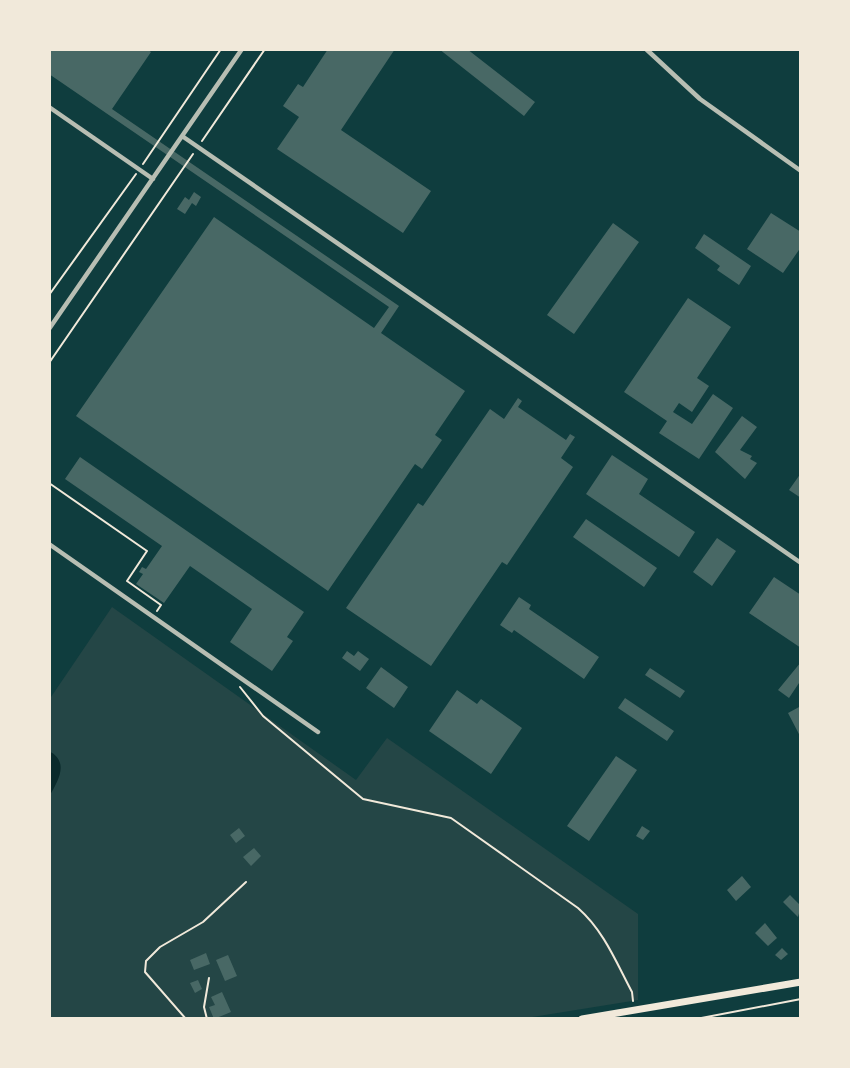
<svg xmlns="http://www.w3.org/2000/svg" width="850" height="1068" font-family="Commissioner,sans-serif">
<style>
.green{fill:#244646}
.water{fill:#0a2a2b}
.building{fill:#486865}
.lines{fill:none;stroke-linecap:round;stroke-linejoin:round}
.path{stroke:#f1e9da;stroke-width:2}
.minor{stroke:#b8beb3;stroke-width:4.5}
.secondary{stroke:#f1e9da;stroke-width:7}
</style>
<rect width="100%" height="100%" fill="#0f3d3e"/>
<path class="green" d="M112,607l244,173 31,-42 251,176v86l-118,19h-471v-319z"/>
<path class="water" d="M49,751c21,11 9,30 0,46z"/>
<path class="building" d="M49,49h98l4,3 -39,57 287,197 -18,27 84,58 -30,44 7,5 -20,29 -7,-5 -87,127 -252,-175 138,-199 160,111 15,-21 -340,-233z
M328,49h67l-54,81 90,61 -28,42 -126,-84 22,-32 -16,-11 15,-22 5,3z
M439,49h28l68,53 -11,14z
M194,192l7,5 -5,9 -4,-3 -7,11 -8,-5 8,-12 4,3z
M771,213l30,19v15l-18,26 -36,-24z
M613,223l26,19 -65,92 -27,-19z
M704,234l47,32 -12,19 -22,-15 3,-4 -25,-18z
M688,298l43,29 -34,51 12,8 -17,26 -13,-9 -6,9 19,12 21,-30 20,14 -34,51 -40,-26 8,-12 -43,-29z
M518,398l4,3 -4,6 48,33 4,-6 5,3 -14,21 12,9 -66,98 -5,-3 -71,104 -85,-58 72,-105 5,3 67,-97 14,10z
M742,416l15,11 -17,23 12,6 -2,3 7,4 -12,16 -30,-27z
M612,455l36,24 -9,15 56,38 -16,25 -93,-63z
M80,457l224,155 -17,25 6,4 -21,30 -42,-29 22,-33 -62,-43 -26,37 -28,-19 7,-10 -4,-2 3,-5 4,2 16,-23 -97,-67z
M801,473v25l-12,-8z
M586,519l71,49 -13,19 -71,-50z
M717,538l19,13 -24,35 -19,-14z
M774,577l27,18v53l-52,-35z
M519,597l12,8 -2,4 70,48 -15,22 -70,-49 -2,3 -12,-8z
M347,651l7,5 4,-5 11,8 -9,12 -18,-13z
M801,662v18l-12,18 -11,-8z
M381,667l27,20 -14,21 -28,-20z
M650,668l35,23 -5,7 -35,-23z
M457,690l20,14 4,-5 41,29 -31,46 -62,-43z
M625,698l49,33 -7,10 -49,-33z
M801,706v32l-13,-25z
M616,756l21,14 -48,71 -22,-15z
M642,826l8,5 -7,9 -7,-4z
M239,828l6,8 -9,7 -6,-8z
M254,848l7,8 -10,10 -8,-9z
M742,876l9,11 -15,14 -9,-11z
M790,895l11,11 -3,11 -15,-15z
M765,923l12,15 -9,8 -13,-13z
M782,948l6,6 -7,6 -6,-5z
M206,953l4,11 -16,6 -4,-10z
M228,955l9,21 -12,5 -9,-21z
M198,980l4,9 -7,4 -5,-10z
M222,992l9,20 -17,7 -5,-12 6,-2 -4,-8z"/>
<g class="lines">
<path class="path" d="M202,141l63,-92
M143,164l78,-115
M49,295l87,-121
M49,363l144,-209
M49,483l98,68 -20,30 34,24 -4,6
M240,687l23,29 100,83 88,19 127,90c26,23 38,54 54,84l1,9
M186,1019l-41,-47 1,-11 14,-14 43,-25 43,-40
M207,1019l-3,-12 5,-29
M696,1019l105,-20"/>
<path class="minor" d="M646,49l54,50 101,72
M49,107l104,72
M182,136l619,427
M49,329l193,-280
M49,544l269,188"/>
<path class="secondary" d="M582,1019l219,-37"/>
</g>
<rect width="850" height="1068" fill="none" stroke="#f1e9da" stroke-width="102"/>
</svg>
